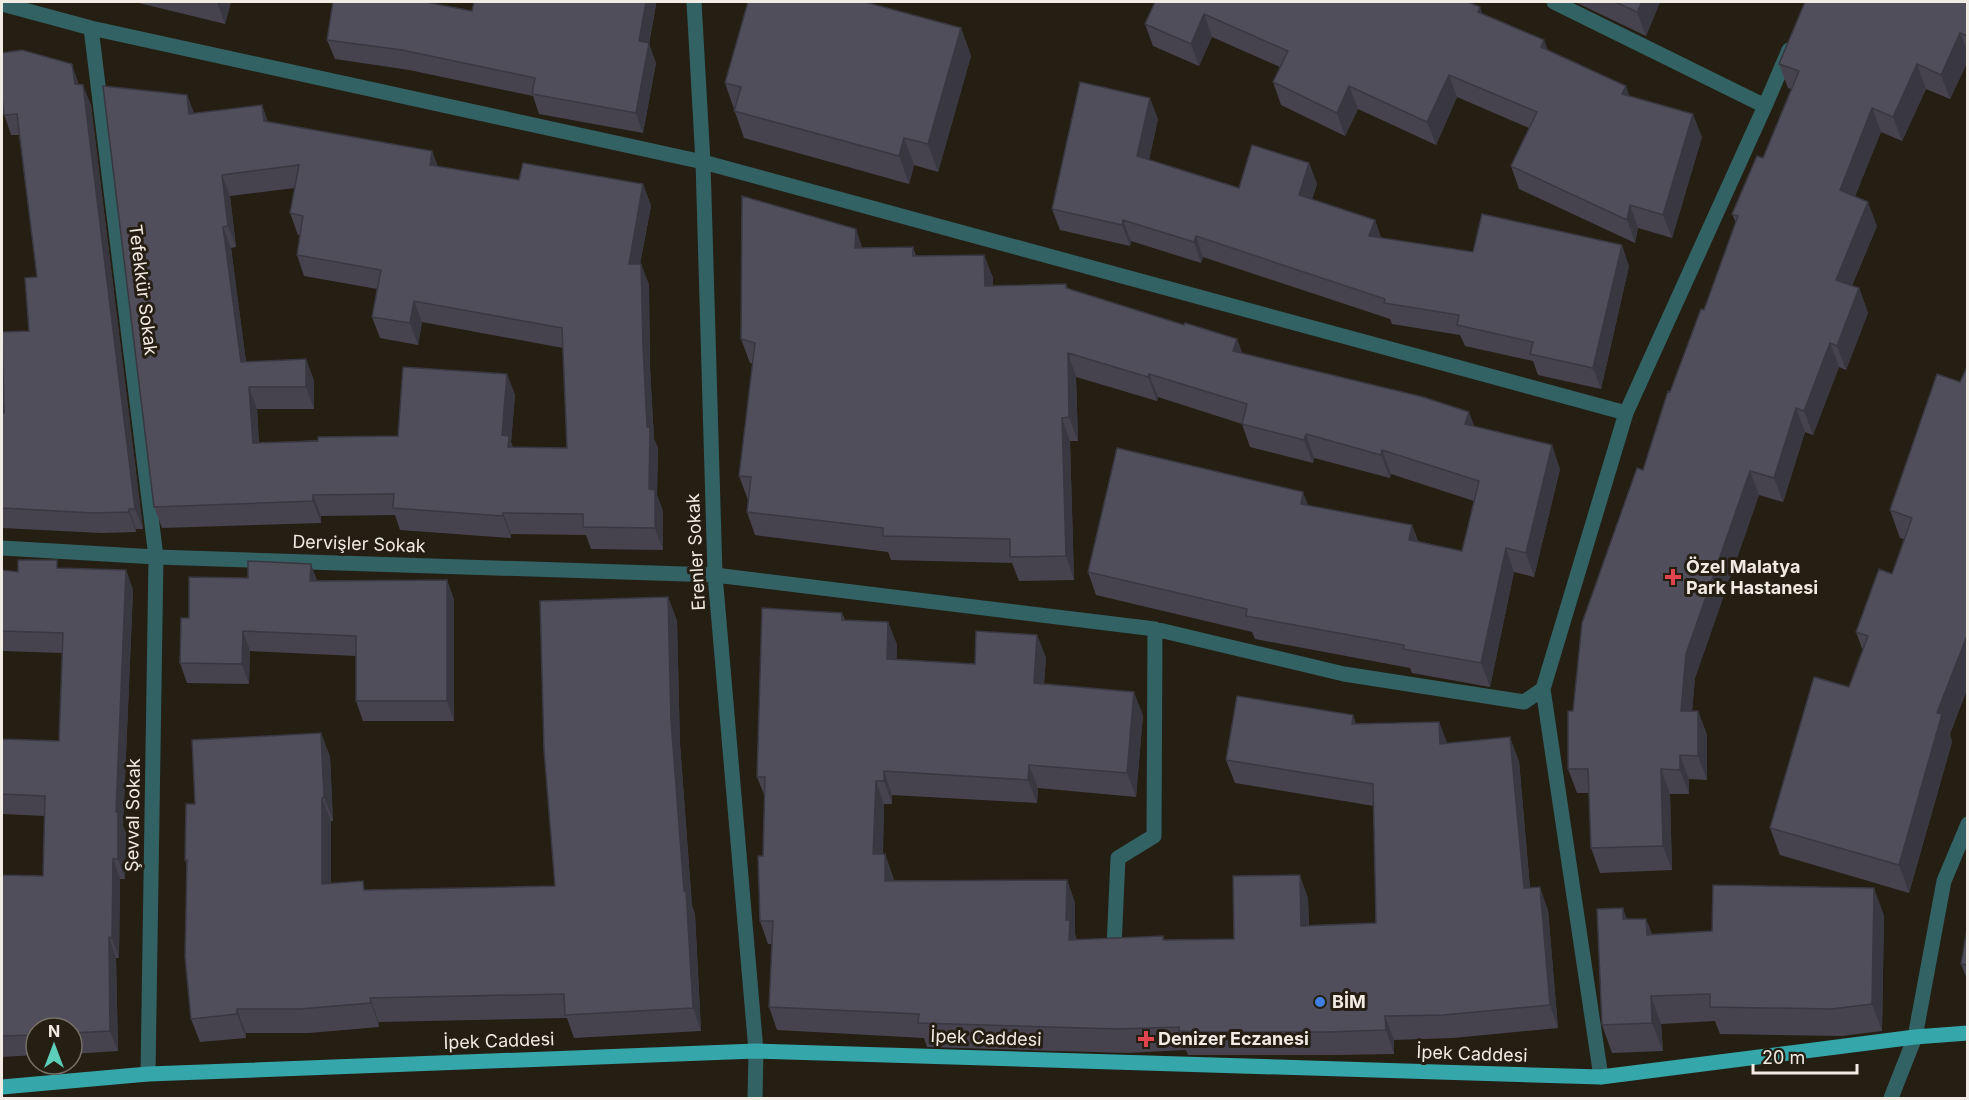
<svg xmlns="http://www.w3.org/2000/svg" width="1969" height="1100" font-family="Inter,sans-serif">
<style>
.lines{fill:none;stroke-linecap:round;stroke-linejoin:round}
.minor{stroke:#326264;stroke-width:15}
.major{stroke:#35a6a9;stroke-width:15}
.wall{fill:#46434f;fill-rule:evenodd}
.shaded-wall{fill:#393740}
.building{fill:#514e5c;stroke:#393740;stroke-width:1.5;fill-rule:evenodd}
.health-dot{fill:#e0444e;stroke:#241e13;stroke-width:2}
.shop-dot{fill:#3f7fe0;stroke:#241e13;stroke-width:2}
.labels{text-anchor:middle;stroke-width:6;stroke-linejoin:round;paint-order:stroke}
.street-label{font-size:18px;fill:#f0ece4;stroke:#241e13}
.poi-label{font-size:18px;font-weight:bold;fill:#f0ece4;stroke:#241e13;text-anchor:start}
</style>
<rect width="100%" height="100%" fill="#241e13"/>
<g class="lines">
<path class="minor" d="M694,2l9,160 12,413 41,476 -1,47
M1554,2l211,104 24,-56
M2,4l89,24 612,134 923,251 -83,276 58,388
M91,28l65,529 -8,517
M1626,413l139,-307
M2,548l154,9 559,18 440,54 189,45 180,28 19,-13
M1114,947l4,-89 36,-22 1,-207
M1891,1098l24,-61 29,-156 24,-57"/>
<path class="major" d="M2,1087l146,-13 608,-23 845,26 314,-40 53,-4"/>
</g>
<path class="wall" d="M135,2h96l-6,22z
M474,2h181l1,3 -7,39 7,19 -13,70 -104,-19 -6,-18 -124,-26 -74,-11 -8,-19 145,-29z
M748,2h122v1l91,25 10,28 -33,116 -24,-7 -5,19 -165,-46 -19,-55z
M1155,2l328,12 65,36 154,87 -30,101 -34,-10 -3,15 -116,-54 -8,-23 18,-38 -72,-31 -21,48 -78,-36 -13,27 -64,-31 -8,-23 7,-15 -68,-30 -13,29 -46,-20 -8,-22z
M1575,2h85l-14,34z
M1968,2v59l-18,38 -24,-10 -24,52 -21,-9 -26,64 22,30 -25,60 7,2 9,25 -22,57 -7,-3 -26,68 -8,-3 -22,70 -24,-7 -64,183 -3,33h6l9,24v45l-18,-1v15h-19l2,76 -72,3 -9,-25 -2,-55h-12l-9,-24 5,-58 70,-241 27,-78 34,-82 32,-87 -4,-9 31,-56 28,-69 -3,-1 -9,-24z
M2,53l77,31 12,21 52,424h-7v3l-35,1 -99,-5v-115h2l25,-82 8,-54 -18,-142h-8l-7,-21h-2z
M187,95l7,18 68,-8 6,17 164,29 6,16 81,13 124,4 8,22 -11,58h1l8,21 1,83 4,71 4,9 -1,47 6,16v39l-72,-1 -5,-14 -75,-1v4l-111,-8 -5,-15 -74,1v7l-159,5 -8,-21zM295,188l-5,25 8,22h2l-3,20 7,21 73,13 -5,28 8,21 38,7 4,-23 141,26 4,100 -54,-1 -2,-5 4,-47 -8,-21 -109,62 -139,7 -2,-34h57v-29l-68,-18 -15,-114 5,-1 -6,-51z
M1158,119l-9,41 90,28 70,-25 8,21 -5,15 63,21 6,18 92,14 156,14 -28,123 -63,-14 -5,-14 -68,-15 -5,-11 -68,-11 -2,-5 -187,-62 -2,6 -70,-22 -1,5 -70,-16 -8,-21z
M856,229l6,19 51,-1 3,9 68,-1 9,23v8l73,-2 2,5 175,64 231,73 86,43 -26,108 -20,-5 -24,115 -78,-14 -2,-5 -155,-29 -3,-7 -156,-37 -8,-23 220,-66 104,19 6,16 44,10 12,-50 -83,-27 -1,4 -76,-20 -1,5 -63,-16 -8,-23 -84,-27 -1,4 -81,-24 2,64h-8l4,139 -55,1 -7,-18 -121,-3 -3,-8 -133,-17 -8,-23 1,-12 -9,-24 14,-112 -3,-1 -9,-24z
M1968,365v322l-18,47 2,8 -43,151 -129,-38 -10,-27 79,-141 14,-36 -7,-19 36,-58 12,-35 -4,-1 -10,-28 70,-128z
M59,568l67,2 7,20 -10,236 3,7 -1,46h-5l-1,79h-3l2,93 -46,3v-26h-36v27l-34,2v-182l41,1 2,-60 -43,-2v-75l57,2 4,-88 -61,-2v13v-94l16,2z
M447,580l7,20v121h-91l-7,-20v-45l-106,-5 -1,33 -62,-1 -7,-20 9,-45 128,-37z
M668,597l9,24 3,123 12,162 3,8 6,117 -127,7 -7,-20 -188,4v5l-70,6h-63v5l-46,4 -9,-23 -4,-153 -2,-6 10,-56 126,-71 9,24 3,64h-2v63l35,6 189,-4z
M842,613l3,7 43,2 9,23 -1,14 79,5 62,-29 9,23 -2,26 99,31 -7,82 -98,-9 -1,15 -145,-8v9h-8l-1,50h2l8,23 1,4 173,-1 8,23v31l2,6 86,-4 2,4 69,-1 74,-41 1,27 67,-2 -2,-117 -139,-23 -9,-23 127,-45 3,9 83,-2 8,21 72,18 11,127 18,22 10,118 -105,10 -59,2v14l-57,1h-149l-2,-5 -59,3 -200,-6 -3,-9 -147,-8 -8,-23 3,-63h-4l-8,-23 3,-65 2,-59 -8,-20z
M1884,915l-2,116 -40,5 -122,-2 -5,-13 -54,3 2,27 -51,2 -10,-28 25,-106h19l6,15 60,-3z
M1968,923v59l-7,-18z"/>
<path class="shaded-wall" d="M217,2h14l-6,22z
M646,2h9l1,3 -7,39 7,19 -13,70 -7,-20 3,-72z
M1642,2h18l-14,34 -9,-24z
M1480,7l8,23 -10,-18z
M1204,14l8,23 -13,29 -8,-22z
M961,28l10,28 -33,116 -10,-28z
M1960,33l8,20v8l-18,38 -9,-24z
M1544,40l9,22 -12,-15z
M72,64l7,21 -4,-1z
M1917,64l9,25 -24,52 -9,-24z
M1449,75l8,22 -21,48 -9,-23z
M83,85l8,20 52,424 -8,-20z
M1349,86l9,23 -13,27 -8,-23z
M1626,86l8,23 -12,-15z
M187,95l8,21 -6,-2z
M1150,98l8,21 -13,58 -8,-21z
M262,105l7,21 -5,-5z
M1872,108l9,24 -33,82 -8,-24z
M1693,114l9,23 -30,101 -9,-23z
M904,138l10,27 -5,19 -10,-28z
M432,151l8,21 -10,-7z
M1309,163l8,21 -10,32 -8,-21z
M222,175l8,21 6,51 -8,-21z
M643,184l8,22 -15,80 -7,-22z
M1868,202l9,24 -33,78 -8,-24z
M1630,205l8,23 -3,15 -8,-23z
M1123,220l8,21 -1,5 -8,-21z
M1375,220l7,21 -13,-5z
M223,227l8,21 18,136 -8,-22z
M856,229l8,24 -9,-5z
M1196,236l7,21 -2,6 -7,-21z
M1622,245l7,21 -28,123 -8,-21z
M984,255l9,23v32l-8,-24z
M641,264l8,21 1,83 4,71 4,9 -1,47 6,16v39l-8,-22 -6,-39 -2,-62 -4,-81z
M1859,288l9,25 -22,57 -9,-24z
M414,301l8,21 -4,23 -8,-22z
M1237,339l9,23 -13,-11z
M1830,343l9,24 -26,68 -9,-24z
M1068,353l8,24 2,64 -9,-24z
M306,359l8,21v29l-8,-22z
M507,374l8,21 -4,47 5,15v11l-14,-33z
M1149,374l9,23 -1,4 -9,-24z
M249,387l8,22 3,55 -7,-21z
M1796,408l9,24 -22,70 -9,-24z
M1469,412l9,24 -13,-12z
M1062,418l8,23 4,139 -8,-24z
M1306,434l8,24 -1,5 -9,-23z
M1552,445l8,24 -26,108 -8,-24z
M1382,450l9,24 -1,4 -9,-23z
M1750,471l9,24 -64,183 -5,57 -9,-24 5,-57z
M1303,492l9,23 -11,-11z
M313,495l8,21v7l-8,-22z
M129,509l7,20v3l-7,-20z
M503,513l8,21v4l-8,-22z
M1412,525l8,24 -11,-9z
M1506,548l8,24 -24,115 -9,-24z
M311,564l7,19 -8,-2z
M126,570l7,20 -10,236 3,7 -1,46 -7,-20 -2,-47z
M447,580l7,20v121l-7,-20z
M668,597l9,24 3,123 12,162 3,8 6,117 -8,-23 -22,-288z
M888,622l9,23 -1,37 -9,-23z
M243,631l7,20 -1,33 -7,-20z
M1968,633v54l-18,47 2,8 -43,151 -10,-28 38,-152z
M1037,635l9,23 -4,48 -8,-23z
M1134,692l9,23 -7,82 -9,-24z
M1698,711l9,24v45l-9,-24z
M1353,715l8,23 -9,-14z
M1439,722l9,23 -8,-1z
M321,733l9,24 3,64 -9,-24z
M1510,737l9,24 13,151 -8,-24z
M1680,755l9,24v15l-9,-24z
M1029,765l9,23 -1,15 -9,-23z
M1661,769l9,25 2,76 -9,-24z
M884,771l8,24v9l-8,-23z
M876,781l8,23 -2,73 -9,-23z
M322,798l9,23v87l-9,-24z
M885,854l8,23 1,27 -9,-23z
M113,859l7,20 -1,79 -7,-20z
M1300,875l8,23 1,51 -8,-23z
M1067,880l8,23v31l3,9 -9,-3 -3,-20z
M1540,887l8,23 10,118 -8,-23z
M1874,888l10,27 -2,116 -10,-27z
M1623,908l10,27 -10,-16z
M1646,919l10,27 -9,-11z
M109,937l7,21 2,93 -8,-20z
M1651,996l10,28 2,27 -11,-28z
M370,998l9,24v5l-8,-24z
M237,1009l9,24v5l-9,-24z
M1385,1016l9,24v14l-8,-24z"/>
<path class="building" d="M333,2h93l46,9 2,-9h172l-7,39 10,2 -13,70 -104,-19 3,-16 -133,-28 -75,-10z
M748,2h117l96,26 -33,116 -24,-6 -5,18 -165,-45 7,-24 -16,-4z
M1155,2h313l12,5 -2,5 66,28 -3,7 85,39 -4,8 71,20 -30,101 -33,-10 -3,15 -116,-54 26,-54 -88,-37 -22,47 -78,-36 -12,27 -64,-31 15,-31 -84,-37 -13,30 -46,-20z
M1615,2h27l-5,10z
M1805,2h163v34l-8,-3 -19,42 -24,-11 -24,53 -21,-9 -32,82 28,12 -32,78 23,8 -22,58 -7,-3 -26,68 -8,-3 -22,70 -24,-7 -64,183 -5,57h17v45l-18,-1v15l-19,-1 2,77 -72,2 -3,-79h-20v-58h5l9,-88 55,-155 6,2 25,-79 2,1 31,-83 3,1 34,-94 -6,-2 25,-58 6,2 36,-87 -20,-7z
M22,50l50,14 3,20 8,1 52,424h-6v3l-36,1 -91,-5v-95h2l-2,-81 27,-1 -4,-53 12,-1 -20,-163 -13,1 -2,-18v-44z
M1080,82l70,16 -13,58 102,32 13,-43 57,18 -10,32 76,25 -6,16 104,16 9,-38 140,31 -29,123 -63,-14 3,-12 -76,-17 2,-10 -75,-12 1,-4 -189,-63 -2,6 -71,-22 -1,5 -70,-16z
M103,86l84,9 2,19 73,-9 2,16 168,30 -2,14 89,15 4,-17 120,21 -14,80h12l2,82 4,81h3l-1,62 6,1v38l-72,-1v-13l-80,-1v3l-110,-8 1,-14 -81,1v6l-159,6zM299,165l-9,48 13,3 -6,39 84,15 -9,47 38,6 4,-22 148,27 5,120 -59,-1 1,-11 -7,-1 5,-61 -104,-7 -5,69 -80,1v4l-65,2 -4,-56h57v-28l-65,3 -18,-135 5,-1 -6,-51z
M742,196l114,33 -1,19 58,-1v9l71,-1 1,31 81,-2v4l118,37 1,-2 52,16 -4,12 190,46 46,15 -4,12 87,21 -26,108 -20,-5 -25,115 -78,-14 1,-4 -158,-29 1,-7 -159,-37 29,-124 186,44 -2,12 111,21 -3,15 53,11 17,-70 -97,-31 -1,5 -75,-21 -2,6 -62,-16 5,-20 -98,-30 -1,3 -80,-24 1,64 -7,1 4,138 -56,1v-18l-127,-3v-8l-136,-16 4,-35 -12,-1 16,-133 -14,-4z
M1968,365v268l-31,80 5,1 -43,151 -129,-37 44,-151 35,10 19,-51 -12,-4 23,-63 13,5 20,-56 -22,-8 47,-136 23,8z
M18,560h39v8l69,2 -10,242h2v47h-5l-1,79 -3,-1 1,94 -38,2v-5h-36v7l-34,1v-161l41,1 2,-80 -43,-2v-55l57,2 4,-108 -61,-2v-61l16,2z
M248,561l63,3 -1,17 137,-1v121h-91v-65l-113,-5 -1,33 -62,-1 1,-45h8v-41l59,1z
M668,597l3,123 13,171h2l7,117 -128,7 -1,-21 -194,4 1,5 -71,6h-63v5l-46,5 -6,-62 2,-97h-2l1,-56h9l-3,-64 129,-7 3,64 -2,1v86l41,-3 1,9 191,-4 -11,-136 -4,-149z
M762,608l80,5v7l46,2 -1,37 88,5 1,-33 61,4 -3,48 100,9 -7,81 -98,-8 -1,15 -144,-9v10h-8l-3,73h12v27l182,-1 -1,40h4l-1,20 94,-4v4l71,-1 -1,-63 67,-1 1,51 75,-3 -3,-139 -147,-24 11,-64 116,19 -1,9 87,-2 1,22 70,-7 14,151 16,-1 10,118 -106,10 -59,1 1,14 -57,2h-128l-22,-1v-4l-61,2 -200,-6 1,-9 -150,-7 4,-86h-13l-2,-65h5l2,-79h-8z
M1713,885l161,3 -2,116 -40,5 -122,-2v-13l-59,2 1,27 -50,2 -5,-116 26,-1v11h23l1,16 65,-4z
M1968,923v42l-7,-1z"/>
<g class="health-dot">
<path d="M1670 568h6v6h6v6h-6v6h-6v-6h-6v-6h6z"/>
<path d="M1143 1030h6v6h6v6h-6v6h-6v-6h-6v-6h6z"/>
</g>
<circle class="shop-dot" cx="1320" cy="1002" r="6"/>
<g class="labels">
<g class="street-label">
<text transform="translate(143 290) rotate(83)" y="6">Tefekkür Sokak</text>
<text transform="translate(359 544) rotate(2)" y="6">Dervişler Sokak</text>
<text transform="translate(696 552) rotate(-93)" y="6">Erenler Sokak</text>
<text transform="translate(133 815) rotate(-89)" y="6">Şevval Sokak</text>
<text transform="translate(986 1038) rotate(2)" y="6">İpek Caddesi</text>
<text transform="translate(499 1041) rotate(-2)" y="6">İpek Caddesi</text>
<text transform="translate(1472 1054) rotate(2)" y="6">İpek Caddesi</text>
</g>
<g class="poi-label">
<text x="1686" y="573">Özel Malatya<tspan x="1686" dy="21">Park Hastanesi</tspan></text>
<text x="1332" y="1008">BİM</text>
<text x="1158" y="1045">Denizer Eczanesi</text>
</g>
</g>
<rect width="1969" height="1100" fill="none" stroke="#f0ece4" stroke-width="6"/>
<g transform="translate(54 1046)"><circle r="28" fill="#241e13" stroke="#767067" stroke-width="1.5"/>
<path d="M0-4.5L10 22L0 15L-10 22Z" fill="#5dceb9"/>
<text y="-9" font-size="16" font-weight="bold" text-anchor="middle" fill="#f0ece4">N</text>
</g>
<path d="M1753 1064v9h104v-9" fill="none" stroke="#f0ece4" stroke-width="3"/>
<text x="1762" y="1064" font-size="18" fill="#f0ece4" stroke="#241e13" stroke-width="4.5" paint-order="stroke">20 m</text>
</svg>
